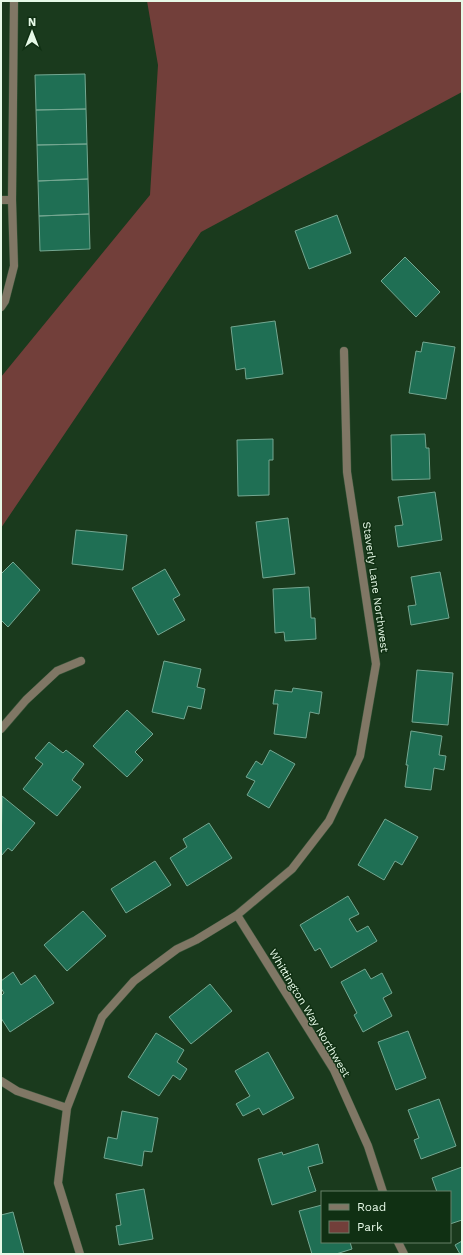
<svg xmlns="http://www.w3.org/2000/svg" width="463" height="1255" font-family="'Work Sans',sans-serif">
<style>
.green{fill:#723f3a}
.building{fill:#1f6f54;stroke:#74a791}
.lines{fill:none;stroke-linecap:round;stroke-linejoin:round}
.street-casing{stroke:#375539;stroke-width:9}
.street{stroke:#807765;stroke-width:8}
.labels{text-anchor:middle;stroke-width:3;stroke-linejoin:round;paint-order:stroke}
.street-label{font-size:11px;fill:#e6f9e7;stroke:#103013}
</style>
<rect width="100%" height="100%" fill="#1a3a1d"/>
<path class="green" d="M147,1h315v91l-261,140 -200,296v-151l149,-182 8,-130z"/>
<path class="building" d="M85,74l1,35 -50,1 -1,-35z
M86,109l1,35 -50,1 -1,-35z
M87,144l1,35 -50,2 -1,-36z
M88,179l1,35 -50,2 -1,-35z
M89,214l1,35 -50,2 -1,-35z
M337,215l14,38 -42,16 -14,-38z
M405,257l35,35 -24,25 -35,-36z
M275,321l8,53 -37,5 -1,-11 -9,2 -5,-43z
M423,342l32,5 -9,52 -37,-6 7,-42 5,1z
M425,434l1,14h3l1,31 -38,1 -1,-45z
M273,439v21h-4v35l-31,1 -1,-56z
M435,492l7,48 -44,7 -3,-21 8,-1 -5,-28z
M288,518l7,56 -32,4 -7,-56z
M76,530l51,5 -4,35 -51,-6z
M13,562l27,28 -32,37 -7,-7v-46z
M165,569l15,26 -7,4 12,21 -27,15 -26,-47z
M440,572l9,46 -38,7 -3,-19 8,-1 -5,-28z
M309,587l2,31h4l1,21 -31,2 -1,-9 -9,1 -2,-44z
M164,661l37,8 -4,18 8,2 -4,20 -13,-3 -4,13 -32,-7z
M417,670l36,3 -5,52 -36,-3z
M293,688l29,4 -3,22 -9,-2 -4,26 -32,-4 4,-30h-5l2,-14 17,2z
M127,710l26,24 -18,18 8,8 -16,17 -34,-31z
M411,731l31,5 -3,19 7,1 -2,14 -10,-2 -3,22 -26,-3 3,-22h-2z
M49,742l14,11 3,-3 18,14 -12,16 9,7 -24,29 -34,-27 20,-25 -8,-6z
M270,750l25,14 -26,44 -22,-13 8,-14 -9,-4 10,-16 6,4z
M2,796l33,27 -23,28 -4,-3 -7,8z
M385,819l33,18 -16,28 -7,-4 -11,19 -26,-15z
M209,823l23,35 -45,28 -17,-28 17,-11 -4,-8z
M155,861l16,24 -45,28 -15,-24z
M348,896l11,18 -10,5 8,13 11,-6 9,15 -46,27 -11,-20 -5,3 -15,-26z
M83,911l23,25 -39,35 -23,-26z
M365,969l6,10 11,-6 10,20 -9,5 9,18 -29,16 -9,-17 3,-2 -16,-31z
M13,972l8,13 14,-10 19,28 -44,29 -9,-14v-22l3,-3 -3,-5v-7z
M210,984l22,27 -41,33 -22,-27z
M408,1031l18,47 -30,12 -18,-48z
M156,1033l28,17 -7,12 10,7 -7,11 -7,-5 -14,21 -31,-19z
M268,1052l26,46 -31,17 -4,-7 -16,8 -7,-12 14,-8 -15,-25z
M439,1099l17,47 -35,13 -7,-19 5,-2 -11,-28z
M122,1111l36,7 -6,34 -8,-1 -2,15 -38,-8 4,-21 9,2z
M318,1144l5,19 -15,4 8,24 -44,14 -14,-46 24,-7 1,3z
M462,1167v53l-12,4v-32h-13l-5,-14z
M144,1189l9,50 -34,6 -3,-19 5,-1 -5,-31z
M322,1205v37h28l2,7 -16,5h-24l-13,-43z
M13,1212l11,42h-23v-39z
M462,1241v13h-2l-5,-9z"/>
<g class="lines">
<defs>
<path id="street" d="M1,200h11l2,66 -9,35 -4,6
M12,200l2,-199
M1,729l25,-29 31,-29 24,-10
M237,915l97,155 34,76 15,46
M1,1081l16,10 50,17
M398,1242l6,12
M80,1254l-22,-71 9,-75 35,-91 32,-36 43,-32 19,-9 41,-25 55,-46 37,-48 31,-65 16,-92 -29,-192 -3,-121"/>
</defs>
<use href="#street" class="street-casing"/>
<use href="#street" class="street"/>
</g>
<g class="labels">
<g class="street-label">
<text transform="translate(376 587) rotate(82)" y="4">Staverly Lane Northwest</text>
<text transform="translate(310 1013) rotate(59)" y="4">Whittington Way Northwest</text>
</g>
</g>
<rect width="463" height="1255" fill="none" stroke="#e6f9e7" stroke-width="4"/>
<rect x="321" y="1191" width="130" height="52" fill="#103013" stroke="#668068"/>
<rect x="329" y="1204" width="20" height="6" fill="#807765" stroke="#668068"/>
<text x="357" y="1211" font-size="12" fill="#e6f9e7">Road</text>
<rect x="329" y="1221" width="20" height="12" fill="#723f3a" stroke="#668068"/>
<text x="357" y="1231" font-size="12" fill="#e6f9e7">Park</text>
<g transform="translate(32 32)" stroke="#103013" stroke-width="3" paint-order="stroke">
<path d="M0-3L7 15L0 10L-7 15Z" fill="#e6f9e7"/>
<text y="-6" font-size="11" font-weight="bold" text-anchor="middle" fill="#e6f9e7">N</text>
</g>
</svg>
